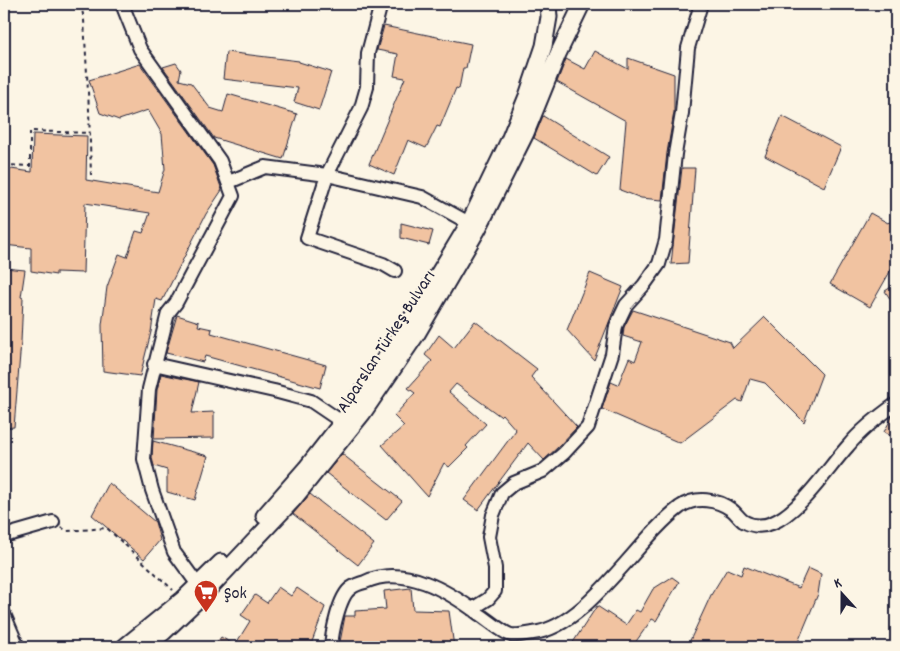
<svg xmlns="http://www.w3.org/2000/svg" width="900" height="651" font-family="Dekko,sans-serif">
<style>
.building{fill:#f1c3a1;stroke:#22223b}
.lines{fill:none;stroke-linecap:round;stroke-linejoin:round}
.minor-casing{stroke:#22223b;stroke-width:16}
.major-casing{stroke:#22223b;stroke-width:19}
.path{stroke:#22223b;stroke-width:2;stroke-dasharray:4 4;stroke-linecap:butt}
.minor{stroke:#fcf5e5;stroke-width:12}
.major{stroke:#fcf5e5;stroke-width:15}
.labels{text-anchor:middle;stroke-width:4.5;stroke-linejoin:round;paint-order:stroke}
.street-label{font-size:18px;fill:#22223b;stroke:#fcf5e5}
.poi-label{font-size:18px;fill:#22223b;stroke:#fcf5e5;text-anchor:start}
</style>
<rect width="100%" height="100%" fill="#fcf5e5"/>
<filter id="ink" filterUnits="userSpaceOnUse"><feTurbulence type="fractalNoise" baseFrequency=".02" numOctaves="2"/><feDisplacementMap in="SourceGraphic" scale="10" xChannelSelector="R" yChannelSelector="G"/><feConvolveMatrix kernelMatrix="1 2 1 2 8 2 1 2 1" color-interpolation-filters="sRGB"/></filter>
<g filter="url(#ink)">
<path class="building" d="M384,26l87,18 -5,24h-3l-4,21 -3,-1 -16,39 -3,-1 -11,22 -18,-8 -14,35 -25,-11 36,-86 -11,-2 4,-22 -21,-4z
M595,51l33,18v-11l46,16v38l-7,41 -5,47 -21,-2 -21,-8 6,-69 -69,-39 9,-23 19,10z
M226,52l73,9v1l32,10 -12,38 -25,-8 4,-14 -75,-9z
M176,63l5,7 -2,10 12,3 19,25 13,4 5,-18 69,20 -14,45 -69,-21 -51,-71z
M140,64l73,101 9,25 -16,24 -44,87 -6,-2 -5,33 -11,44 -37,-5 -1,-46 5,-38 12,-33 8,3 9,-26 7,2 7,-20 -65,-10 -2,70 -27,-1v3l-25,-4v-23l-27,-3v-77l28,4 1,-38 54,2 -1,44 72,12 7,-23 -3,-35 -14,-24 -29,10 -19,-7 -11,-33z
M543,116l66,41 -12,19 -63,-38z
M782,116l59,31 -17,40 -59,-31z
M682,168h13l-7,95 -17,1z
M870,213l18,10 1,-1 7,4v35l-26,46 -40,-23z
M401,223l32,8 -4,14 -28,-7z
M4,268l21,2 -4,27 2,1 -2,44 -7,85 -10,1z
M590,273l33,14 -29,73 -27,-30z
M896,284v24l-11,-17z
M633,310l97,32 3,6 32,-31 57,57 -18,48 -39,-39 -15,-4 -8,23 -5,-2 -57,43 -78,-34 9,-27 7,3 11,-27 6,3 7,-19 -19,-6 1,-9z
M177,315l22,7 -1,4 14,3 -1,4 115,32 -6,23 -115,-32 -2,6 -37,-9z
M475,321l62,48 -6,8 46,50 -19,20 -14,13 -16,-17 -50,67 -14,-10 52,-70 -14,-16 -2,2 -44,-32 -7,8 37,32 -20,22 2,2 -19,19 -5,-4 -17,33 -45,-51 22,-19 -10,-10 21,-23 -7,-5 24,-27 -7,-6 14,-20 15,13z
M161,374l38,8 -7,31 22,-1v26l-60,1 3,-49z
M896,414v25l-12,-7 8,-15z
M153,441l55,15 -13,44 -28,-8v-22l-13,-4 -2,-8z
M342,454l60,47 -16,19 -60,-47z
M109,483l46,39 5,18 -16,19 -52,-44z
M310,494l64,50 -16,21 -65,-51z
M744,566l55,22 9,-20 13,6 -3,20 -22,53h-109l24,-52 16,-26 14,6z
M672,577l7,5 -23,39 -4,-2 -20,28h-62l27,-41 29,19 10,-15 4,2 13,-23z
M278,587l13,9 6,-8 28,19 -15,40h-96l7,-10 14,8 15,-24 -9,-6 14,-20 12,8z
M411,588l2,22 36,1 5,36h-115l6,-31h10v-5l31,-2 -2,-18z"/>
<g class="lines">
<defs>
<path id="minor" d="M122,4l18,45 80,112 13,35 -57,107 -8,10 -19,76 -5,70 8,31 22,62 24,33
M381,4l-13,49 -1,34 -6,21 -34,67 -20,63 76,26 12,7
M229,182l36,-15 62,8 95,22 47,26
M154,364l120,27 37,10 31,21
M4,536l49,-14
M472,609l16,-10 7,-8v-23l-6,-31 4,-22 9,-22 12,-10 29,-12 21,-18 24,-26 24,-73 4,-28 10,-21 18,-20 15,-21 7,-24 9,-86 7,-41 6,-65 13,-44
M4,614l14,33
M331,647c1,-14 8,-51 20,-59 4,-3 10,-5 14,-6 39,-18 83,9 114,32 8,5 24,19 32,21 6,1 16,-1 22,-2 54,-6 103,-93 147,-126 16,-11 37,-8 52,3 4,3 7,8 11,11 10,6 19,6 29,2 28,-11 56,-55 76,-77 14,-17 31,-30 48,-42"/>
<path id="major" d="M264,516l42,-48 36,-46 66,-98 61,-101 40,-83 18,-44 17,-50 5,-29 -1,-13
M124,647l59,-48 38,-37
M145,647l19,-15 42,-40 87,-92 70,-87 54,-79 61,-105 48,-96 32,-79 24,-50"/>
</defs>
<use href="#minor" class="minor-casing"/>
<use href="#major" class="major-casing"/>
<path class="path" d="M81,4l3,16 5,90 2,65
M418,4h10
M4,165l26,1v-35l60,2
M61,527l6,4 40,-3 66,62"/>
<use href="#minor" class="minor"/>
<use href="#major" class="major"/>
</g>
</g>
<defs>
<symbol id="supermarket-pin" viewBox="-11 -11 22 30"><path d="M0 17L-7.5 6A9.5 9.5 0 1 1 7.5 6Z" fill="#c8321e" stroke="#fcf5e5"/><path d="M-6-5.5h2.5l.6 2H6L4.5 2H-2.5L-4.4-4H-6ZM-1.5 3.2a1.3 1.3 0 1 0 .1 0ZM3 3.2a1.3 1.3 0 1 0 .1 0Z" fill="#fff"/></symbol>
</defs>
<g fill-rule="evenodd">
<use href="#supermarket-pin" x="192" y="578" width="28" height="38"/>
</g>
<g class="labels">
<g class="street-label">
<text transform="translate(385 341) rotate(-57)" y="6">Alparslan Türkeş Bulvarı</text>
</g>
<g class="poi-label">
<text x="224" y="598">Şok</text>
</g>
</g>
<rect width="900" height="651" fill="none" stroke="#fcf5e5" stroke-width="20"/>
<rect x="10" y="10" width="880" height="631" fill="none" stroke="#22223b" stroke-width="2" filter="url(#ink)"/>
<g transform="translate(842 594) rotate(339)" stroke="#fcf5e5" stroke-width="4" paint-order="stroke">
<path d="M0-4L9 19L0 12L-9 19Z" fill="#22223b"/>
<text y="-8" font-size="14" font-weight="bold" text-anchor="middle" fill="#22223b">K</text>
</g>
</svg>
